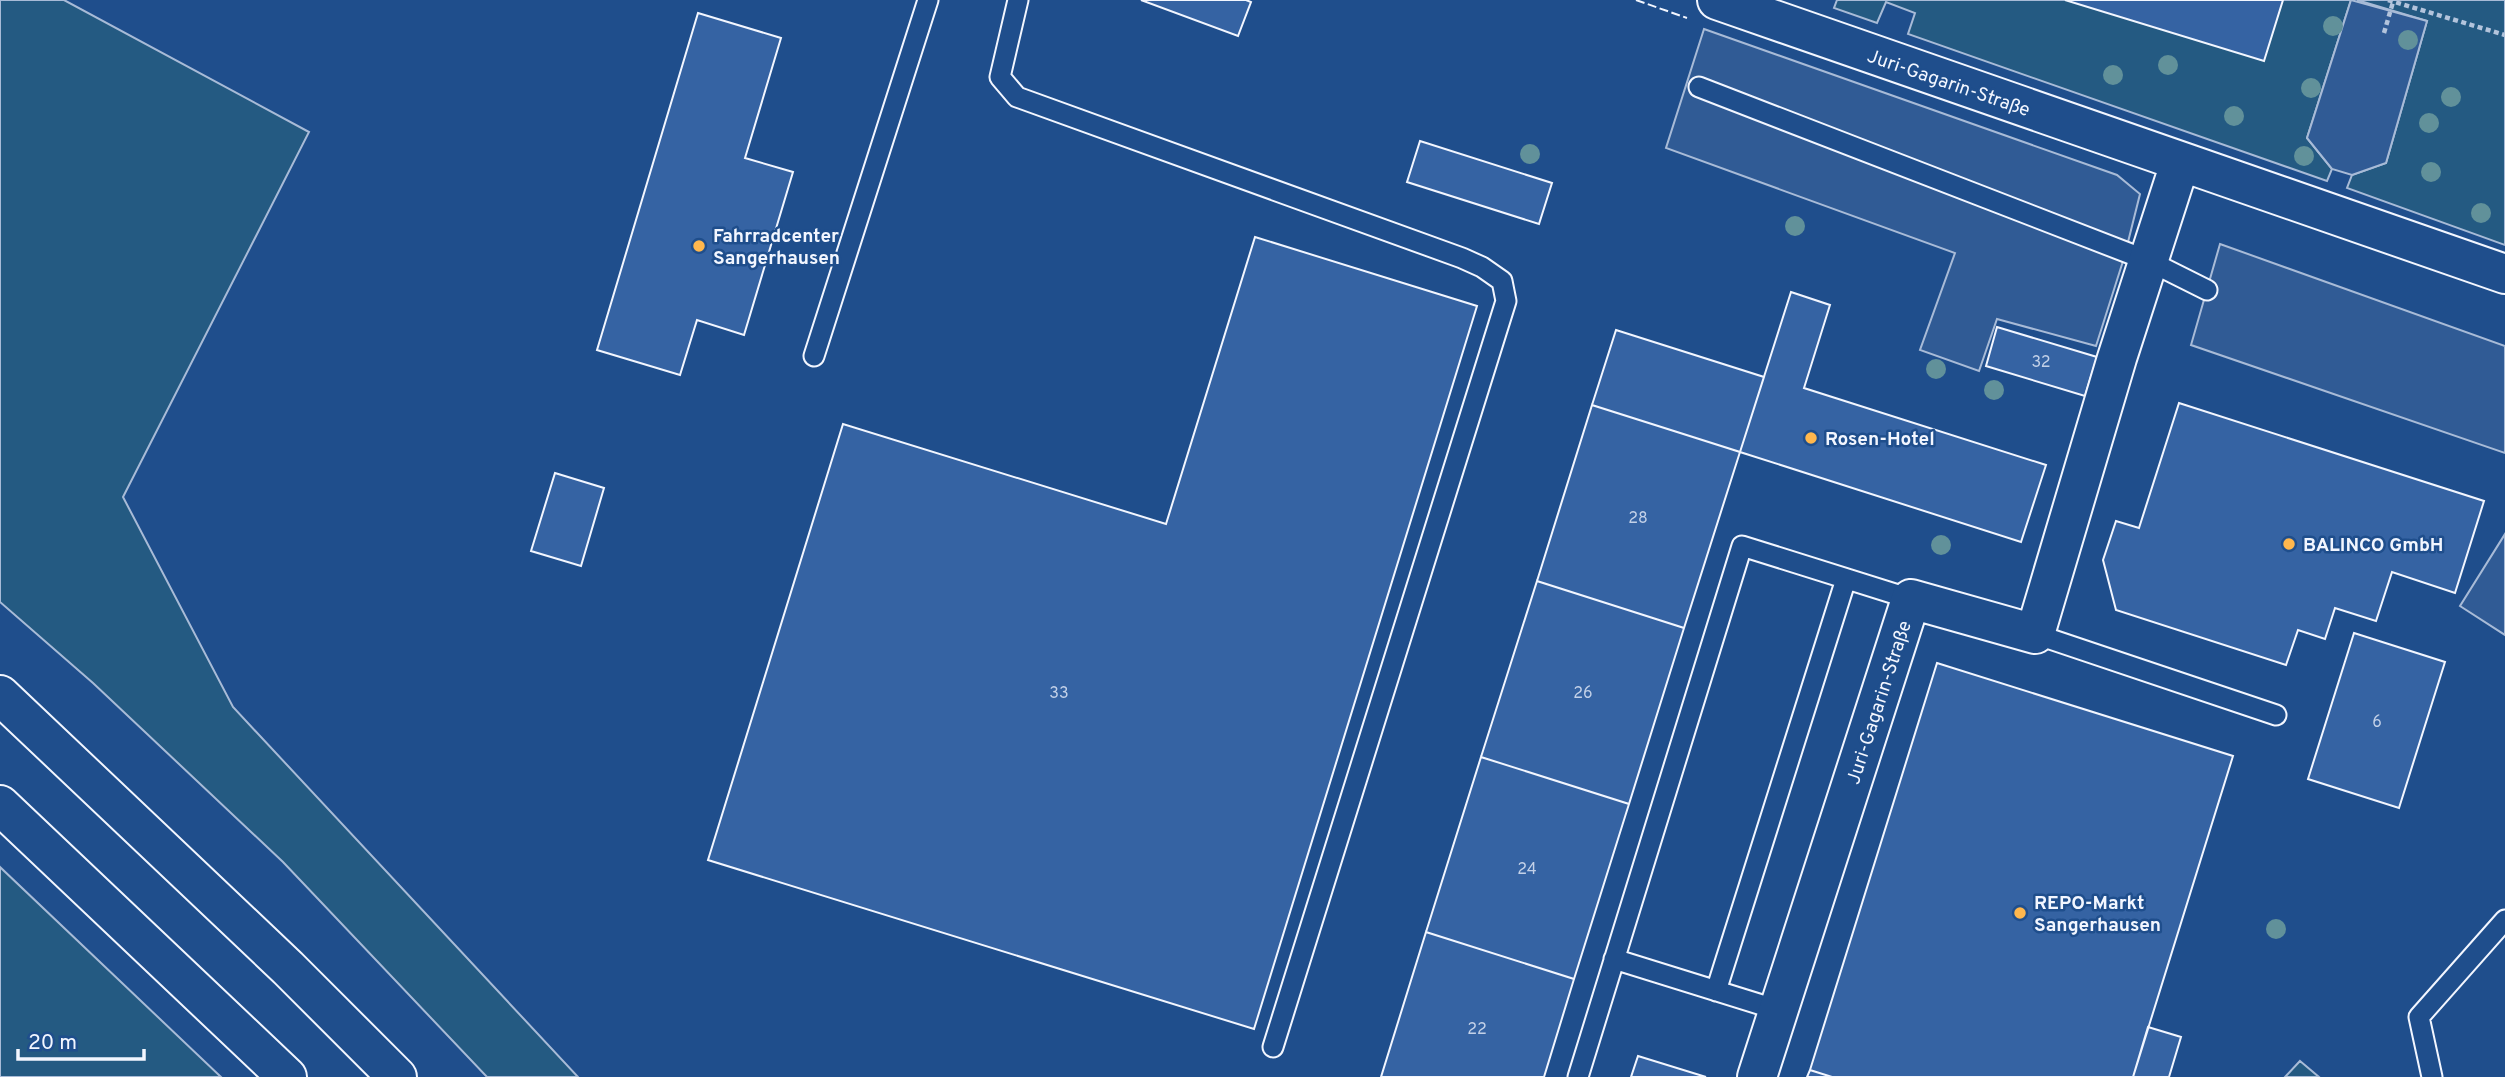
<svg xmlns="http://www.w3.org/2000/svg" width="2505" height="1077" font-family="Overpass,sans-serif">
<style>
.green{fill:#245a82;stroke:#a8bbd7;stroke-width:2}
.parking{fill:#305b95;stroke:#a8bbd7;stroke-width:2}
.building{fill:#3563a3;stroke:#f2f6ff;stroke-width:2}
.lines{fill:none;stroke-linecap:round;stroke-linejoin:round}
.lane-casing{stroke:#f2f6ff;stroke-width:23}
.street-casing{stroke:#f2f6ff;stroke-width:42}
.highway-casing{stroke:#f2f6ff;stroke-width:42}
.path{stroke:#b3c4dc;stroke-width:4.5;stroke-dasharray:5 3.5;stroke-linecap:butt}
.lane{stroke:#1f4e8c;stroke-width:19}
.street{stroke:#1f4e8c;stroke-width:38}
.highway{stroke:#1f4e8c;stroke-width:38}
.fence{stroke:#f2f6ff;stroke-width:2;stroke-dasharray:9 3.5;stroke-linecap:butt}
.tree{fill:#61919a}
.poi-dot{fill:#ffb74d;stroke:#1f4e8c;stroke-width:2.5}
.labels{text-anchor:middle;stroke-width:5;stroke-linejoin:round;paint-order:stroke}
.number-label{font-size:16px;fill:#c3d1e8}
.street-label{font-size:19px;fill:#f2f6ff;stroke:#1f4e8c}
.poi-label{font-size:19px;font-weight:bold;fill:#f2f6ff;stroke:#1f4e8c;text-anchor:start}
</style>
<rect width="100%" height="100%" fill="#1f4e8c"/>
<path class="green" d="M0,0h64l245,132 -186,365 110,210 345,370h-91l-204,-215 -190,-179 -93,-81z
M1837,0h514l-44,138 25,31 -5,12 -419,-147 7,-21 -29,-11 -9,21 -43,-15z
M2357,0h148v245l-158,-57 5,-13 34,-12 41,-142z
M0,867l221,210h-221z
M2300,1061l19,16h-34z"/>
<path class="parking" d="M2351,0l76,21 -41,142 -34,12 -20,-6 -25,-31z
M1704,29l413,146 23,19 -16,64 -28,88 -99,-27 -18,52 -59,-21 35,-97 -289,-105z
M2220,244l285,102v107l-314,-108z
M2505,534v101l-45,-29z"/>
<path class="building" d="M1141,0h105l5,2 -13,34z
M2065,0h218l-19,61z
M698,13l83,25 -36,120 48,14 -49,163 -47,-15 -17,55 -83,-25z
M1420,141l132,42 -13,41 -132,-42z
M1255,237l222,69 -223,723 -546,-169 135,-436 323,100z
M1791,292l39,13 -26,83 242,77 -25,77 -281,-90z
M1997,327l100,30 -12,39 -99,-30z
M1616,330l148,47 -24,75 -148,-47z
M2179,403l305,98 -29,92 -63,-21 -16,49 -41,-13 -10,31 -27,-9 -12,35 -170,-55 -13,-50 13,-39 23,7z
M1592,405l148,47 -56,176 -147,-47z
M555,473l49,15 -23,78 -50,-15z
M1537,581l147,47 -55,176 -148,-47z
M2354,633l91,29 -46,146 -91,-29z
M1937,663l296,93 -100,321h-301l-22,-7z
M1481,757l148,47 -55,175 -148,-47z
M1426,932l148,47 -30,98h-163z
M2148,1027l33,10 -12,40h-36z
M1638,1056l68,21h-75z
M1810,1070l22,7h-25z"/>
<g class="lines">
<defs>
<path id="lane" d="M1018,0l-18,77 17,20 445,161 20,9 20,14 4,20 -233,746
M1699,87l450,174 58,29
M814,356l114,-356
M2035,634l241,81
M1614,959l164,51
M1716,991l130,-412
M1578,1077l164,-531 169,53
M2432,1077l-13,-60 86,-97"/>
<path id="street" d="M1717,0l788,274
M1757,1077l154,-478 124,35 82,-276 63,-195"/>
<path id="highway" d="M0,695l288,273 109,109
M0,805l287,272"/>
</defs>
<use href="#lane" class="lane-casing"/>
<use href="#street" class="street-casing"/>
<use href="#highway" class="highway-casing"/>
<path class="path" d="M2388,0l117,35
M2384,33l9,-31"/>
<use href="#lane" class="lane"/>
<use href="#street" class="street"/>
<use href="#highway" class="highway"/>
<path class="fence" d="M1636,0l51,18"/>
</g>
<g class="tree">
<circle cx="2333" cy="26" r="10"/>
<circle cx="2408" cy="40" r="10"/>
<circle cx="2168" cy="65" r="10"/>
<circle cx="2113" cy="75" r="10"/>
<circle cx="2311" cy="88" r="10"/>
<circle cx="2451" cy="97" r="10"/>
<circle cx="2234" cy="116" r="10"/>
<circle cx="2429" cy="123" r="10"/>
<circle cx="1530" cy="154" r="10"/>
<circle cx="2304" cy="156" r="10"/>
<circle cx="2431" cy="172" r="10"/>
<circle cx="2481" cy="213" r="10"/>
<circle cx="1795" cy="226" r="10"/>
<circle cx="1936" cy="369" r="10"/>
<circle cx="1994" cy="390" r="10"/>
<circle cx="1941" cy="545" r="10"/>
<circle cx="2276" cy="929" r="10"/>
</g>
<g class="poi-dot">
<circle cx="699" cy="246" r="7"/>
<circle cx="1811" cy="438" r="7"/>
<circle cx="2289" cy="544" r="7"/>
<circle cx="2020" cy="913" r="7"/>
</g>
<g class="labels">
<g class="number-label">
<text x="2041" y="367">32</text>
<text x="1638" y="523">28</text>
<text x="1059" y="698">33</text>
<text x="1583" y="698">26</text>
<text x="2377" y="727">6</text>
<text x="1527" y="874">24</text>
<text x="1477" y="1034">22</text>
</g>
<g class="street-label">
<text transform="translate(1949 82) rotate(19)" y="7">Juri-Gagarin-Straße</text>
<text transform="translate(1878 702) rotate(-72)" y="7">Juri-Gagarin-Straße</text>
</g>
<g class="poi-label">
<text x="713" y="242">Fahrradcenter<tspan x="713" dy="22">Sangerhausen</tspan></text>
<text x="1825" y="445">Rosen-Hotel</text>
<text x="2303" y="551">BALINCO GmbH</text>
<text x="2034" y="909">REPO-Markt<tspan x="2034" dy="22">Sangerhausen</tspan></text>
</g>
</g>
<path d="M18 1049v10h126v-10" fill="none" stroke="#f2f6ff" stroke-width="3.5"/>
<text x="28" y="1049" font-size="21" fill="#f2f6ff" stroke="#1f4e8c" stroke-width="5" paint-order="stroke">20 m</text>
</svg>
